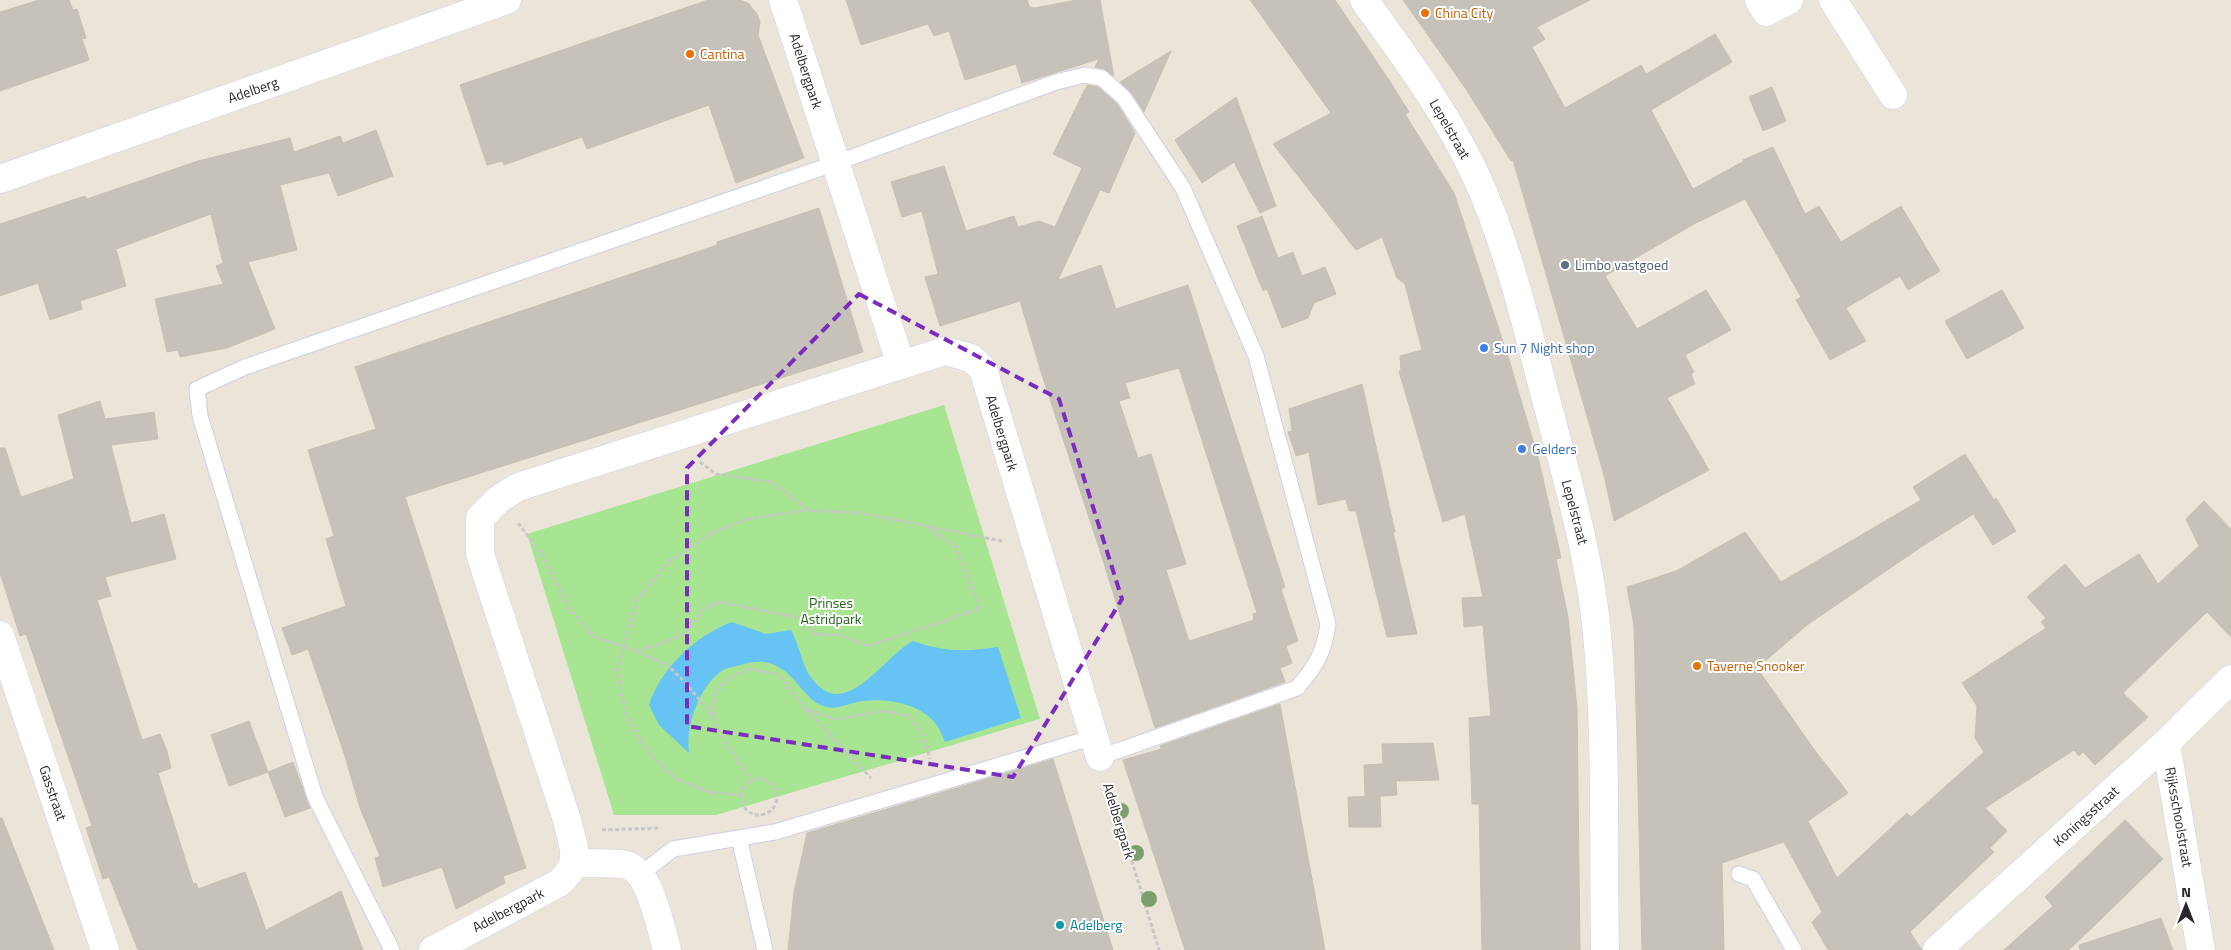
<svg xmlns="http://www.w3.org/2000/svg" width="2231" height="950" font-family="'Titillium Web',sans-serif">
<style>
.green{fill:#a8e592}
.water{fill:#66c3f3}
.building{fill:#c6c1b9;stroke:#c6c1b3;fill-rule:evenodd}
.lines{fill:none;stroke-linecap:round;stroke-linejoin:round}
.lane-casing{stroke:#ced0e2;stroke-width:17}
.street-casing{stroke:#ced0e2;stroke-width:29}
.secondary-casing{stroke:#ced0e2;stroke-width:29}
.path{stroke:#c7c7c7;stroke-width:3;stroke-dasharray:4 2.5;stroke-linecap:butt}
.lane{stroke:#fff;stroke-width:15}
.street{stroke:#fff;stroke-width:28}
.secondary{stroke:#fff;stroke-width:28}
.tree{fill:#7c9f6e}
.marked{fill:none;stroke:#7b2cbf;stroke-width:4;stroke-dasharray:10 6;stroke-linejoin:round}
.food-dot{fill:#e8710a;stroke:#fff;stroke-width:2}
.service-dot{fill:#5c6f8a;stroke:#fff;stroke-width:2}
.shop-dot{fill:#3f7fe0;stroke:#fff;stroke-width:2}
.culture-dot{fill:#0f9aa8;stroke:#fff;stroke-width:2}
.labels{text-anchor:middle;stroke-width:4;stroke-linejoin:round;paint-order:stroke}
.food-label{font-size:14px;fill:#c56008;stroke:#fff;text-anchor:start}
.street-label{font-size:14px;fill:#282828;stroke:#fff}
.service-label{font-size:14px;fill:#4e5e75;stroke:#fff;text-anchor:start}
.shop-label{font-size:14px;fill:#366cbe;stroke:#fff;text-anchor:start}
.park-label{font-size:14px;fill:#216617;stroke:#fff}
.culture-label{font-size:14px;fill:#0d838f;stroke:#fff;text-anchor:start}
</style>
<rect width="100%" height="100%" fill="#ebe5d9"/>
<path class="green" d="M944,405l96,314 -324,96h-102l-87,-281z"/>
<path class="water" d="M732,622l34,12 25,-4c8,14 10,32 19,46 34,50 72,-19 103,-35 31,11 52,11 85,6l23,71 -76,24c-3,-6 -5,-13 -9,-18 -15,-20 -49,-26 -73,-23 -13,1 -23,9 -37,6 -20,-5 -28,-29 -46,-39 -11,-7 -24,-8 -36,-4 -6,2 -13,3 -19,5 -25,14 -40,57 -36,84l-30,-28 -10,-20c12,-37 46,-69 83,-83z"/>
<path class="building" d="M39,0h30l4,10 4,-1 9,29 -4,1 7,21 -89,31v-79z
M708,0h31l9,3 9,11 3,8 -2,13 46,123 -68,25 -27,-78 -122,44 -5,-12 -78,28 -2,-4 -15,4 -27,-80z
M846,0h181l3,7 4,1 43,-8h23l14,76 -10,-7 -9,-2 4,-8 -77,24 -6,-19 -51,16 -16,-49 -15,5 -6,-12 -67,21z
M1250,0h85l54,80 20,32 -4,2 49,79 56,170 29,98 22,97 -5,1 12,58 9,91 3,242h-98l-3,-146h-7l-3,-86 22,-2 -8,-91 -19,2 -2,-29 21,-1 -18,-83 -22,8 -44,-151 2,-1 -1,-14 22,-6 -17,-66 -8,-6 -15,-41 -26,13 -83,-106 58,-31z
M1403,0h187l-53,27 8,12 -13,8 33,61 76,-43 5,9 69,-40 17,28 -81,48 42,79 51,-28 -1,-1 30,-13 32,67 14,-8 22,36 60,-36 39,65 -32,19 -8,-14 -54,32 20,33 -36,19 -34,-60 5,-3 -56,-98 -51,25 -89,52 32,53 69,-39 25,40 -46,25 9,17 -3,2 4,10 -28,14 42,72 -95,51 -10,-46 -91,-315 -2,1 -45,-72z
M1171,51l-27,61 -12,-19 -12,-11z
M1087,85l11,2 19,17 18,29 -26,60 -9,-3 -42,90 43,-15 15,44 72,-24 97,302 -4,2 17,52 -12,5 6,17 -12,5 5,14 -130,46 -53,-171 -60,-182 -22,-74 -80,25 -15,-49 13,-3 -16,-63 -20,6 -11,-35 53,-16 22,65 48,-15 4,11 21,-6 16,6 27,-59 -29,-14zM1179,368l78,245 -4,1 1,6 -65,21 -23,-71 20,-6 -35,-110 -13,4 -19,-57 11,-3 -5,-15z
M1772,87l14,34 -23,10 -14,-34z
M1236,97l40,109 -16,7 -26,-51 -32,21 -27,-43z
M376,130l17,46 -55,20 -9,-23 -49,12 17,65 -49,12 27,67 -48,19 -47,9 -2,-7 -11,2 -12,-53 68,-15 -7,-18 7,-3 -12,-49 -95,35 10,37 -46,15 2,8 -32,11 -12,-37 -38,13v-72l85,-28 2,3 111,-38 92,-23 4,14 46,-16 3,7z
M819,208l44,144 -458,145 121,371 -23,8 2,7 -49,26 -14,-42 -59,20 -8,-29 5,-2 -20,-48 -15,-52 -37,-107 -16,6 -10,-27 64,-22 -20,-67 8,-3 -26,-86 68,-21 -21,-62 362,-122v-3z
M1262,216l16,42 15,-6 9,24 23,-9 11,27 -22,9 -6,15 -26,10 -15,-39 -4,2 -26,-65z
M2002,290l22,38 -57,31 -22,-38z
M1362,384l33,148h-2l24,102 -30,3 -31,-126h-7l-3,-12 -28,6 -9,-53 -13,4 -8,-24 4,-1 -3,-22z
M100,401l5,18 49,-7 4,27 -47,6 20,78 33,-9 12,45 -71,18 6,19 -14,4 45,140 18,-6 7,17 4,17 -13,5 35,111 3,-1 2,6 47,-17 21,58 75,-39 22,59h-225l-29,-73 -6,2 -17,-51 6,-2 -66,-192 -6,2 -20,-63v-125h5l16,49 53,-18 -16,-64z
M1965,454l29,46 2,-2 20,33 -23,14 -19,-30 9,-7 -62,39 -114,78 -50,43 56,80 35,45 -40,28 29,57 70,-65 4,4 73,-65 -9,-14 2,-32 -15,-23 84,-55 -5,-6 5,-4 -19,-21 38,-33 20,24 54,-34 19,30 41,-38 -13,-27 18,-18 27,28v108l-24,-25 -84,81 25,24 -53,48 -12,-13 -4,4 -5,-6 -89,58 22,23 -17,17 4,4 -84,80 12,18h-94l-16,-28 10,-10 -38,-70 -62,21 2,87h-82l-8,-324 -7,-39 49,-16 69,-39 36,50 140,-82 -8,-13z
M1280,704l45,246h-140l-62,-190 38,-11 -1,-3z
M249,721l19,51 -39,14 -18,-51z
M1433,743l6,37 -43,1 1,14 -32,2 -1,-32 19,-1 -1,-20z
M1053,759l60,191h-325l6,-58 13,-59z
M293,762l17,46 -25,9 -17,-45z
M1380,796l1,31h-32l-1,-30z
M0,818h2l52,132h-54z
M2125,820l38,39 -94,91h-65l49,-44 -8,-9z
M2161,918l12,32h-93l-1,-5z"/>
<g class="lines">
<defs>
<path id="lane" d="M739,838l26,112
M641,874l32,-25 102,-17 319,-95
M1739,874l14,5 41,71
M392,950l-77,-153 -115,-381 -3,-27 48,-22 591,-204 220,-81 29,-7 17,3 22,20 59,90 73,168 72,268c-4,29 -12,42 -31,64l-197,69"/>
<path id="street" d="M783,0l118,365
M1364,0c41,57 84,114 113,178 32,71 50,150 70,225 20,77 43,152 50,231 10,104 6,211 8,316
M1759,0l7,12 23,-12
M1833,0l60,95
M0,635l105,315
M2166,743l35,207
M575,863c16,1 35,-1 51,2 24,5 35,64 41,85
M433,950l126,-67c24,-21 14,-36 8,-63l-87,-266v-36l19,-19 19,-12 427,-136 26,7 12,11 117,388
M1937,950l229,-207 65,-64"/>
<path id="secondary" d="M0,179l507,-179"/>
</defs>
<use href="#lane" class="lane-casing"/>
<use href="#street" class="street-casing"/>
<use href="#secondary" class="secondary-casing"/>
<path class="path" d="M700,462l16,12 56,8 35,27
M518,523l24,31 27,54 26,29 29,9 42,18 18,17 29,35 9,21 29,43
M637,651c32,-11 49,-10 66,-42l17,-7 81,16 14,16 25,1 29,11 111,-37 -25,-63 -29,-20
M807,710l64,68
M713,716l3,-24 13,-14 22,-9 27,5 28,35 30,10 50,-8 23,5 15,20 6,23
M741 797a18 18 0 1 1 36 0a18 18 0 1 1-36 0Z
M1109,786l50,164
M742,795l-33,-3 -35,-14 -25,-25 -23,-38 -9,-44 7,-25 13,-45 31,-39 44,-29 35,-14 60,-9 54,3 141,28
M602,830l57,-2"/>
<use href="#lane" class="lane"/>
<use href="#street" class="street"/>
<use href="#secondary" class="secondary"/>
</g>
<g class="tree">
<circle cx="1121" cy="811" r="8"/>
<circle cx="1136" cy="853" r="8"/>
<circle cx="1149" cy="899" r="8"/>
</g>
<path class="marked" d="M859,294l200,105 63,200 -109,178 -326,-51v-258z"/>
<g class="food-dot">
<circle cx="1425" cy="13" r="5"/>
<circle cx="690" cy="54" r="5"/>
<circle cx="1697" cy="666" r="5"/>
</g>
<circle class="service-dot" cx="1565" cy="265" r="5"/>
<g class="shop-dot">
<circle cx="1484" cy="348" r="5"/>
<circle cx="1522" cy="449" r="5"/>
</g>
<circle class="culture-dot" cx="1060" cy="925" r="5"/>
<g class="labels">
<g class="food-label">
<text x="1435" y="18">China City</text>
<text x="700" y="59">Cantina</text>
<text x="1707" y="671">Taverne Snooker</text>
</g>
<g class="street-label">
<text transform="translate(806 71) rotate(72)" y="5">Adelbergpark</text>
<text transform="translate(253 90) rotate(-19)" y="5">Adelberg</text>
<text transform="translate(1450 129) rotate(60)" y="5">Lepelstraat</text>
<text transform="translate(1002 433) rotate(73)" y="5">Adelbergpark</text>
<text transform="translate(1575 512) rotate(75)" y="5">Lepelstraat</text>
<text transform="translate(53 793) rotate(71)" y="5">Gasstraat</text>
<text transform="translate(2086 816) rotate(-42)" y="5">Koningsstraat</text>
<text transform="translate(2179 817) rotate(80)" y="5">Rijksschoolstraat</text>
<text transform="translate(1119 821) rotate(73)" y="5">Adelbergpark</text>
<text transform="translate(508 910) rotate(-28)" y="5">Adelbergpark</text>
</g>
<g class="service-label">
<text x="1575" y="270">Limbo vastgoed</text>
</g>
<g class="shop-label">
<text x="1494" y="353">Sun 7 Night shop</text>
<text x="1532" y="454">Gelders</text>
</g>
<g class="park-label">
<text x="831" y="608">Prinses<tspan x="831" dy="16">Astridpark</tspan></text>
</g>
<g class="culture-label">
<text x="1070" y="930">Adelberg</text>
</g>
</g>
<g transform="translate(2186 905)" stroke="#ffffff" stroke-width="4" paint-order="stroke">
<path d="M0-4L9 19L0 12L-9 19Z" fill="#282828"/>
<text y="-8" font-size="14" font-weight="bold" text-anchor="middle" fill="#282828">N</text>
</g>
</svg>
